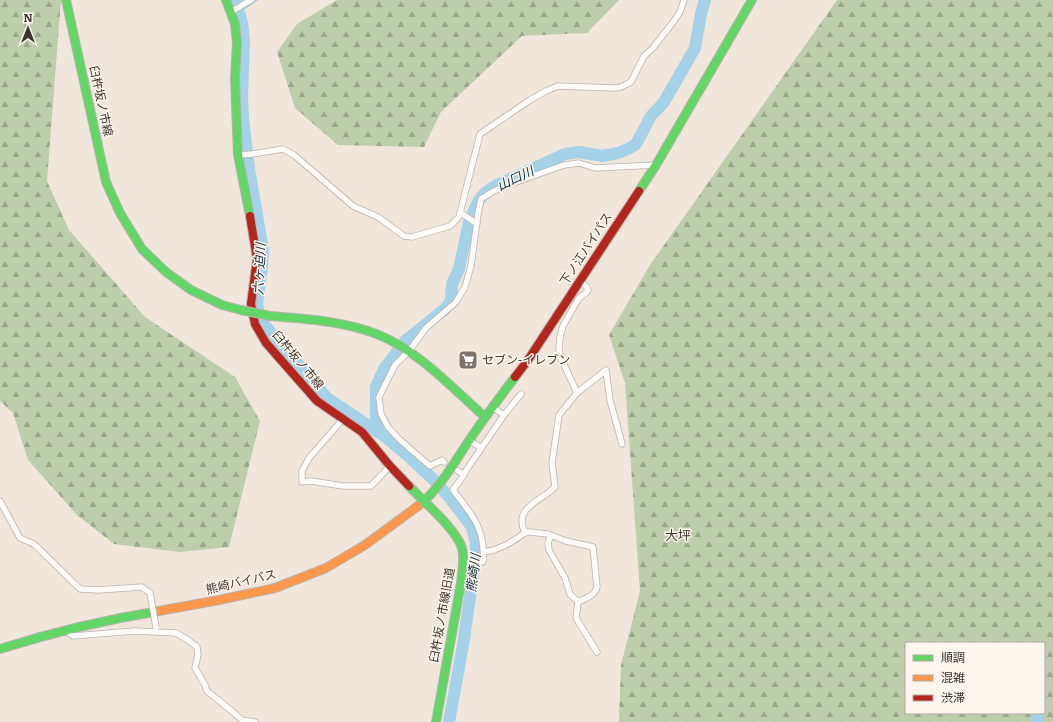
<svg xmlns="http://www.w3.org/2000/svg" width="1053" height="722" font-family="Literata,'Noto Sans JP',serif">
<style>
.forest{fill:url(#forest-firs);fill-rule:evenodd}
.water{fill:url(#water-ripples)}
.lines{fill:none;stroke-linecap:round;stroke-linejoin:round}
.stream{stroke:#a5d2e8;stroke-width:2}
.river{stroke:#a5d2e8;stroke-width:12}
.street-casing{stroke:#bab2aa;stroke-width:7}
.fast-casing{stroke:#bab2aa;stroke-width:10}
.slow-casing{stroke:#bab2aa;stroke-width:10}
.jam-casing{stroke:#bab2aa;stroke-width:10}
.street{stroke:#fdfbfa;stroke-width:5.5}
.fast{stroke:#63d668;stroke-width:8}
.slow{stroke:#ff974d;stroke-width:8}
.jam{stroke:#b3261e;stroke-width:8}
.street-bridge-casing{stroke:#bab2aa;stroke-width:7;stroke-linecap:butt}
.fast-bridge-casing{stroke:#bab2aa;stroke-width:10;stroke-linecap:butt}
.street-bridge{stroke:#fdfbfa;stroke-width:5.5}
.fast-bridge{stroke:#63d668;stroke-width:8}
.labels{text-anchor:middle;stroke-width:3;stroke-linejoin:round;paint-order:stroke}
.street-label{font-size:12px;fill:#3c352d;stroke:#fdf6ee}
.poi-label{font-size:12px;fill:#3c352d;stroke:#fdf6ee;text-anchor:start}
.water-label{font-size:13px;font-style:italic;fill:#0d2d3d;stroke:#fdf6ee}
.neighbourhood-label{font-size:13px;fill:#3c352d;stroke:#fdf6ee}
</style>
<defs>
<pattern id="forest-firs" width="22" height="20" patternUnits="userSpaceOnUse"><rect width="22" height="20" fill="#beceab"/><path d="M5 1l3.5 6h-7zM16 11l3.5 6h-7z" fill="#9ca88c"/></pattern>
<pattern id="water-ripples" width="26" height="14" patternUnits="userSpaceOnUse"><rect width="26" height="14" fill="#a5d2e8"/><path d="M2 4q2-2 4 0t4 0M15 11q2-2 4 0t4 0" fill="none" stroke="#8fb5c7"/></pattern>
</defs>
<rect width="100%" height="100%" fill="#f0e6db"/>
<path class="forest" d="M0,0h61l-14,181 22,49 76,87 90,60 25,44 -31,126 -49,5 -66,-8 -37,-29 -49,-55 -15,-47 -13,-12z
M337,0h282l-32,33 -65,3 -81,76 -17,35 -86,-2 -43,-37 -18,-56 20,-28z
M837,0h216v722h-434l2,-57 19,-74 -15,-208 -16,-48 41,-70zM906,643h138v70h-138z"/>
<path class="water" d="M1031,713h12l1,9h-14z"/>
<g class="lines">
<path class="stream" d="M239,12l18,-12"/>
<path class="river" d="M236,0l6,23 2,17 -2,57 1,22 6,50 14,81 -1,17 -5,37 3,16 67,78 57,38 24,20 24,22 18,20 22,29 4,16v14l-13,88 -14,77
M384,436l-4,-3 -4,-15v-31l8,-18 21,-28 40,-32 6,-8 1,-17 7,-15 10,-47 10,-22 6,-7 10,-7 70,-32 14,-2 23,4 16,-3 12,-5 6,-4 15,-28 13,-14 31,-54 6,-34 4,-14"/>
<defs>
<path id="street" d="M231,12l20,-12
M238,155l14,-1 31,-5 11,6 59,51 25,11 26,19 8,1 24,-7 14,-4 9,-9 21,-83 50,-34 16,-9 12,-5 56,2 7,-1 10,-5 13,-26 8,-7 22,-28 6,-9 4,-12
M460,212l17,12
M577,393l-17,-37 -1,-7 1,-12 3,-11 16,-28 7,-5 2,-3 -2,-4 -7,-5
M492,407l12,8
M343,419l-34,39 -7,13v11l9,-1 32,5h28l19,-20
M469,440l12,8
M444,462l-2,-2 -12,6 -30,-26 -12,-13 -7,-13 -2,-17 16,-32 14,-14 17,-23 30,-26 9,-15 6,-21 7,-52 3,-15 11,-7 13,-6 59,-21 15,-2 16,5 61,-3
M458,471l6,4 -11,15c19,24 33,40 30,72l-20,1
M463,475l41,-60 17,-21
M0,501l20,37 14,6 46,45 18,1 44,-3 8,6
M525,533c-12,-26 15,-31 30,-46l-3,-24 7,-48 18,-22 29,-23 4,30 12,44
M551,535l-3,8 1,7 16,28 5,16 8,8
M484,552l10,-2 14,-6 17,-11 4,-1 19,2 18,7 27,6 4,40c-2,9 -11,11 -19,15
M578,602l-2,16 21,34
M68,629l2,5 3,2 61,-5 42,2 12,7 9,7 1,8 -3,13 10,17 2,6 26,21 9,8 13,2"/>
<path id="fast" d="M66,0l40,182 14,31 22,36 24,23 25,18 31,15 19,5
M226,0l9,24 2,19 -2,35 3,77 12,61
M639,191l17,-26 96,-165
M270,316c36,3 75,5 109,19 41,17 73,53 106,82
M409,486c15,16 47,43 53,62 3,11 0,24 -1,35l-25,139
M418,506c22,-17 37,-45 52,-67 15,-22 30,-42 45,-62
M0,649c53,-17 104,-29 159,-38"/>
<path id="slow" d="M159,611l60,-11 56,-12 51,-20 39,-23 53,-39"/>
<path id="jam" d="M250,216l7,43 -6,45 4,20 11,19 51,58 45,31 28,34 19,20
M515,377l13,-17 111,-169"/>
</defs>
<use href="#street" class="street-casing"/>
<use href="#fast" class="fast-casing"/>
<use href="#slow" class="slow-casing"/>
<use href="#jam" class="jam-casing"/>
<use href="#street" class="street"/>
<use href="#fast" class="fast"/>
<use href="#slow" class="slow"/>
<use href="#jam" class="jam"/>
<defs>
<path id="street-bridge" d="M150,593l6,34"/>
<path id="fast-bridge" d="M241,310l29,6"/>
</defs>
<use href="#street-bridge" class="street-bridge-casing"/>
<use href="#fast-bridge" class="fast-bridge-casing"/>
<use href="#street-bridge" class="street-bridge"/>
<use href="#fast-bridge" class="fast-bridge"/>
</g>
<defs>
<symbol id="supermarket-square" viewBox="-11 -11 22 22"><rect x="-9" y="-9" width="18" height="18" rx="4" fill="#7b736a" stroke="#fdf6ee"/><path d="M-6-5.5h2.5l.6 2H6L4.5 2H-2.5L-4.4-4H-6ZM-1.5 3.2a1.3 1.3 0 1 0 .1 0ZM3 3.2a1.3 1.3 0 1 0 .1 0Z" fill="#fff"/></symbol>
</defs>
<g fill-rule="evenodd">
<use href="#supermarket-square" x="457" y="349" width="22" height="22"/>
</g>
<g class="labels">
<g class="street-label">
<text transform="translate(101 101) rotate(78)" y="4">臼杵坂ノ市線</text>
<text transform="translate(586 249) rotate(-57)" y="4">下ノ江バイパス</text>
<text transform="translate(298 360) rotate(50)" y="4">臼杵坂ノ市線</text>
<text transform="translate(241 582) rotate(-13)" y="4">熊崎バイパス</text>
<text transform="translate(442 615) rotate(-80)" y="4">臼杵坂ノ市線旧道</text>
</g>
<g class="poi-label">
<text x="482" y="364">セブン-イレブン</text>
</g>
<g class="water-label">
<text transform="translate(515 178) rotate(-26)" y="5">山口川</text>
<text transform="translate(259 269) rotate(-87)" y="5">六ヶ迫川</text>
<text transform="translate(473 573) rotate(-83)" y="5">熊崎川</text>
</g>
<g class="neighbourhood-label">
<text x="678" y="540">大坪</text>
</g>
</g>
<rect x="905" y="642" width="140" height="72" fill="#fdf6ee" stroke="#b0a9a1"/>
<rect x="913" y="655" width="20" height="6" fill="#63d668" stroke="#b0a9a1"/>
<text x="941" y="662" font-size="12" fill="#3c352d">順調</text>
<rect x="913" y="675" width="20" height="6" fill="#ff974d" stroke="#b0a9a1"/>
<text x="941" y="682" font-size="12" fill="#3c352d">混雑</text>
<rect x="913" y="695" width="20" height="6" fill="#b3261e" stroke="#b0a9a1"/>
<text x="941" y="702" font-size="12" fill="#3c352d">渋滞</text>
<g transform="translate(28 28)" stroke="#fdf6ee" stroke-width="3" paint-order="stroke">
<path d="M0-3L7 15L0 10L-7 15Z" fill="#3c352d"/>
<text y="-6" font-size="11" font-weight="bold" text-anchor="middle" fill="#3c352d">N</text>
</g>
</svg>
